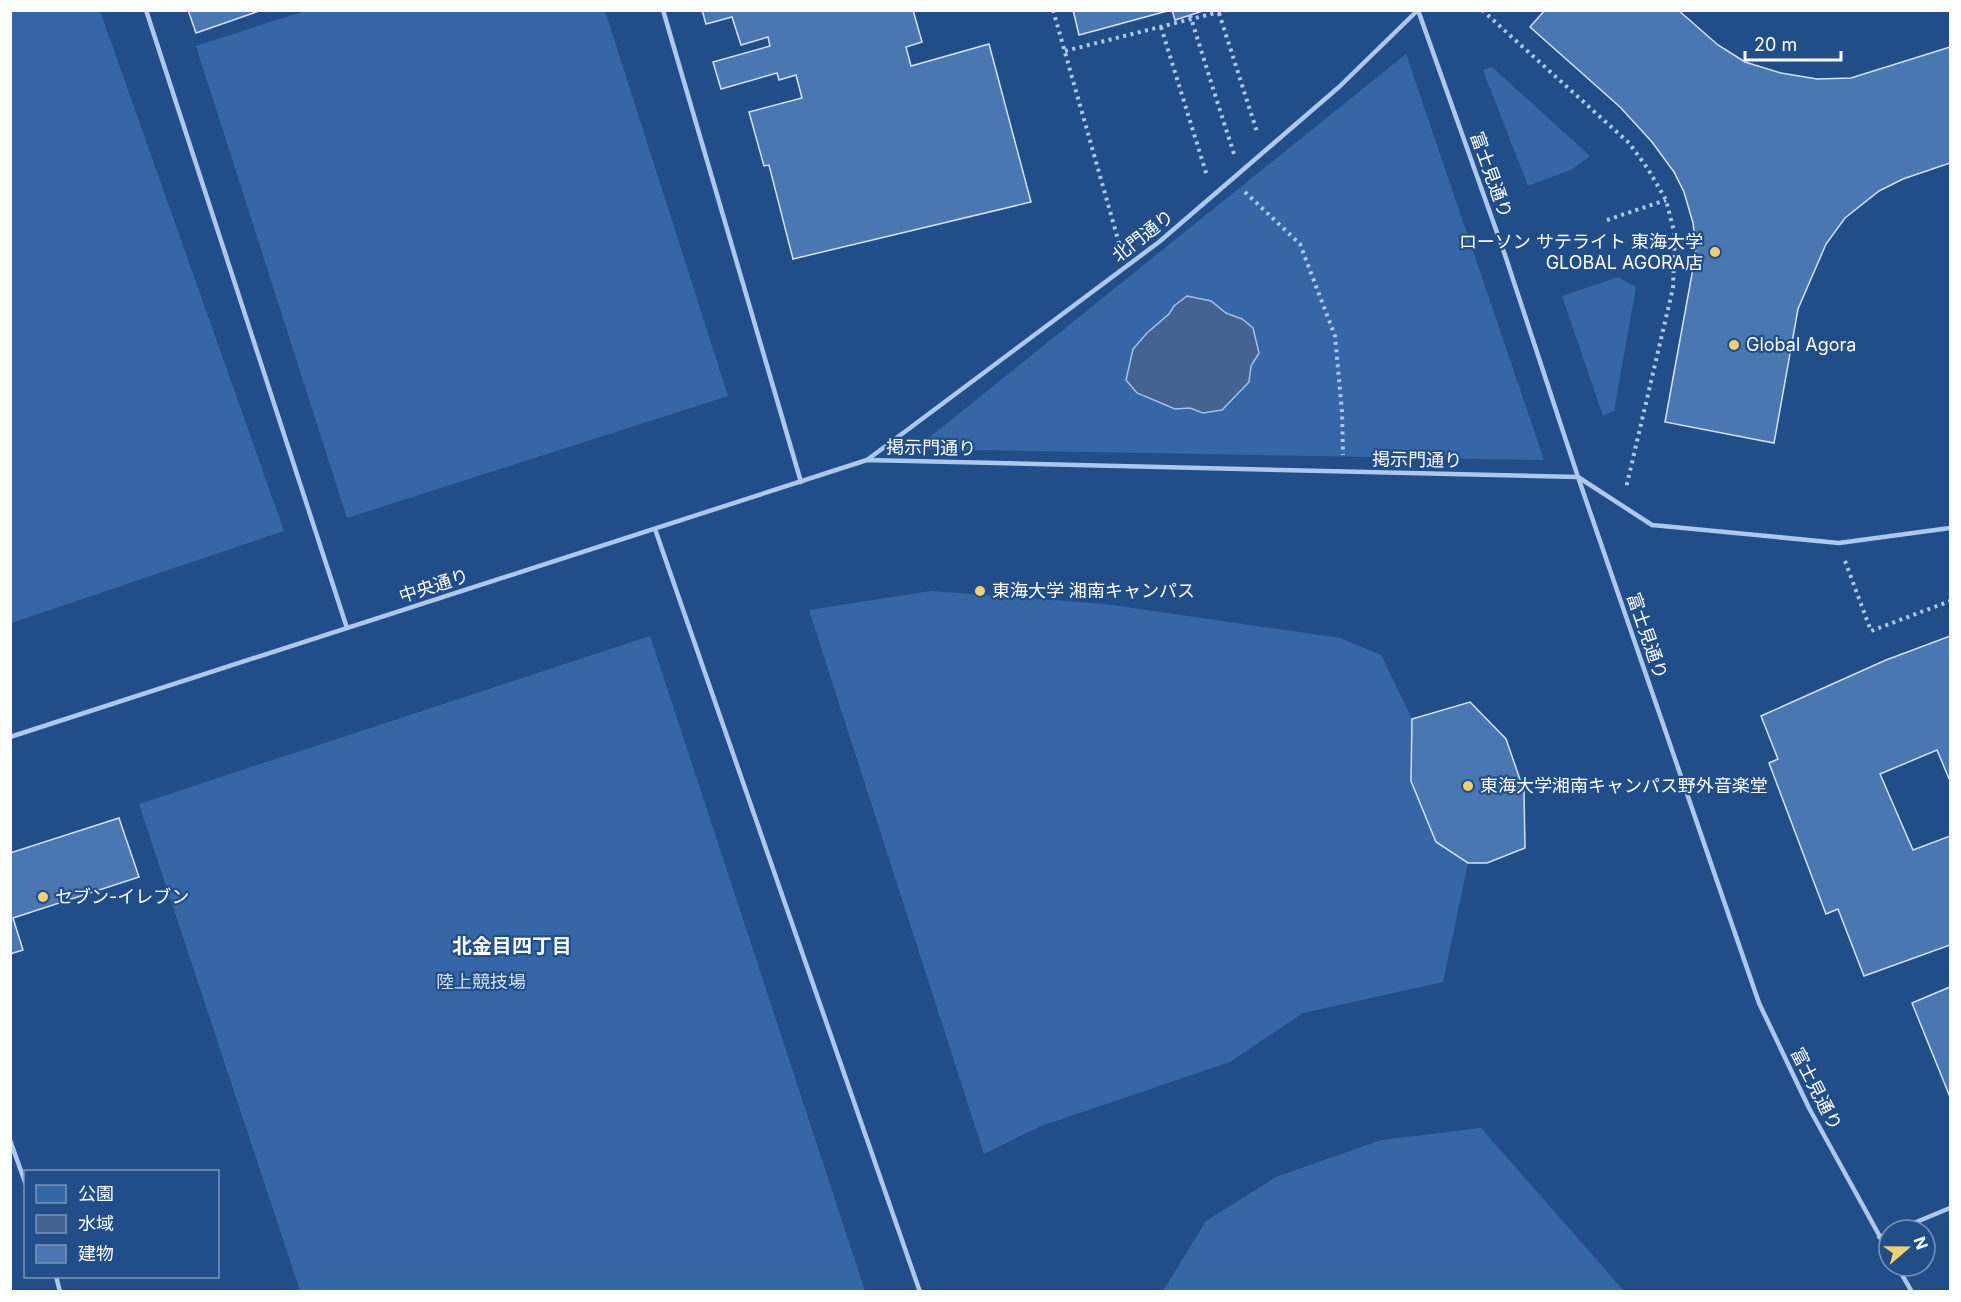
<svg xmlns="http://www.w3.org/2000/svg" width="1961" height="1302" font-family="Inter,'Noto Sans JP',sans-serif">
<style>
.green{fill:#3567a6}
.water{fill:#44648f;stroke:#a0c3ec;stroke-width:1.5}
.building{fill:#4a77b1;stroke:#d1e2f8;stroke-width:1.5}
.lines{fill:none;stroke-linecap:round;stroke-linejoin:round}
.path{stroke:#acc8eb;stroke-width:4;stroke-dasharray:3 4.5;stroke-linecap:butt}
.lane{stroke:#acc8eb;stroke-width:4.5}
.path-bridge{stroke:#acc8eb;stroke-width:4;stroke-dasharray:3 4.5;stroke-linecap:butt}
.poi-dot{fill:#f7d06e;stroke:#214e89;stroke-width:2}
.labels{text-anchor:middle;stroke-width:4.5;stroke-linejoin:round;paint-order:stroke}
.street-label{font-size:18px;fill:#fff;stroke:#214e89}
.poi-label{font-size:18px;fill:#fff;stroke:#214e89;text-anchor:start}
.park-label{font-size:18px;fill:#d1e2f8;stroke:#214e89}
.neighbourhood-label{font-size:20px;font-weight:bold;fill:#fff;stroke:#214e89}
</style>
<rect width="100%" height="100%" fill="#214e89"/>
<path class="green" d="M308,10l297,1 123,385 -381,122 -151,-472z
M10,11h90l184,520 -273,92z
M1406,54l138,406 -629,-11z
M1492,67l98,89 -17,13 -45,17 -45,-116z
M1618,277l18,10 -22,124 -11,5 -41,-120z
M931,591l174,13 235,34 41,17 31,64 -1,62 25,61 32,21 -25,119 -140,31 -73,49 -189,64 -57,28 -175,-544z
M650,636l215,655h-565l-161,-487z
M1481,1128l143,163h-461l43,-70 70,-44 105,-37z"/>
<path class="water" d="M1187,296l24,5 15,12 16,6 11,9 6,25 -8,13 -2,16 -27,28 -19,3 -13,-5 -15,1 -38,-16 -11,-13 7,-31 14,-16 22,-19 5,-8z"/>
<path class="building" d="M188,10h74l-66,23z
M702,10h211l9,32 -16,5 5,19 78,-22 42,158 -238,57 -24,-94 -5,1 -15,-54 53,-14 -6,-23 -17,5 -2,-7 -56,16 -8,-27 57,-16 -2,-9 -27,8 -9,-28 -26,7z
M1073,10h98l-92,25z
M1172,10h31v1l-28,9z
M1545,10h133l40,35 27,17 36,11 36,6 34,-1 99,-31v116l-47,16 -24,12 -34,27 -19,26 -28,65 -24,134 -109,-21 27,-148 4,-25 -3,-26 -9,-31 -10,-20 -22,-30 -32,-35 -90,-80z
M1950,636v145l-13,-31 -57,24 33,76 37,-14v109l-86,31 -26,-67 -12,5 -57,-151 9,-4 -17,-43 125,-56z
M1470,702l36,37 18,52 1,57 -38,15h-19l-32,-21 -25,-61 1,-62z
M119,818l20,59 -126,41 10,32 -13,4v-101z
M1950,987v110l-38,-94z"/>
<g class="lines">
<path class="path" d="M1053,10l68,240
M1482,10l147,133 19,26 18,31 9,35 -2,53 -47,200
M1219,13l38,119
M1161,27l46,149
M1065,51l162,-41
M1217,101l17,53
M1245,192l55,52 35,92 7,76 1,43
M1607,220l59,-20
M1845,561l26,70 79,-30"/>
<path class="lane" d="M146,10l201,618
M663,10l138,472
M1418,10l87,245 73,222 181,526 50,105 80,145
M867,460l711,17 74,48 187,18 111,-15
M655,529l265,763
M10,737l857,-277 292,-218 180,-155 79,-77
M10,1140l16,45
M1897,1230l53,-22
M1879,1237l10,-4
M1897,1266l15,26
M56,1276l4,16"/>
<path class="path-bridge" d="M1190,15l27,86"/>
</g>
<g class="poi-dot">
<circle cx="1715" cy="252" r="6"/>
<circle cx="1734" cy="345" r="6"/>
<circle cx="980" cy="591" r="6"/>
<circle cx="1468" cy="786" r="6"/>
<circle cx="43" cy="897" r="6"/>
</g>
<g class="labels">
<g class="street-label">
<text transform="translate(1491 175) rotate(70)" y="6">富士見通り</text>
<text transform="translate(1143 236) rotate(-38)" y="6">北門通り</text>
<text transform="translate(931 448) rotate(1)" y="6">掲示門通り</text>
<text transform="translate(1417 460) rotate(1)" y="6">掲示門通り</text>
<text transform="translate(434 586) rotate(-18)" y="6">中央通り</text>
<text transform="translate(1647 636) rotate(71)" y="6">富士見通り</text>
<text transform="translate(1816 1089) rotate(63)" y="6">富士見通り</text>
</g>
<g class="poi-label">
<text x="1703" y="248" text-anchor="end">ローソン サテライト 東海大学<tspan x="1703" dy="21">GLOBAL AGORA店</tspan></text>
<text x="1746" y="351">Global Agora</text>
<text x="992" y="597">東海大学 湘南キャンパス</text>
<text x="1480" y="792">東海大学湘南キャンパス野外音楽堂</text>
<text x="55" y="903">セブン-イレブン</text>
</g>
<g class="park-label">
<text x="481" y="988">陸上競技場</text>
</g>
<g class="neighbourhood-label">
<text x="512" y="953">北金目四丁目</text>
</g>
</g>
<rect width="1961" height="1302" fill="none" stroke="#ffffff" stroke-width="24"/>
<rect x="24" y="1170" width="195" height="108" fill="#214e89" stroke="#7a95b8" stroke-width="1.5"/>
<rect x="36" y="1185" width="30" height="18" fill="#3567a6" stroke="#7a95b8" stroke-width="1.5"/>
<text x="78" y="1200" font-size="18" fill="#ffffff">公園</text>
<rect x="36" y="1215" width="30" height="18" fill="#44648f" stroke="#7a95b8" stroke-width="1.5"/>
<text x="78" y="1230" font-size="18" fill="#ffffff">水域</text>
<rect x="36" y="1245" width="30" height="18" fill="#4a77b1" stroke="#7a95b8" stroke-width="1.5"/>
<text x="78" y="1260" font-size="18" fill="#ffffff">建物</text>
<g transform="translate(1907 1248) rotate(70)"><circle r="28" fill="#214e89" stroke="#7a95b8" stroke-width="1.5"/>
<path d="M0-4.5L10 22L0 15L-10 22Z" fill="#f7d06e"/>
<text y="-9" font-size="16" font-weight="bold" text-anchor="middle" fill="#ffffff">N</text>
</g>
<path d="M1745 51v9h96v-9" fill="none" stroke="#ffffff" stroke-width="3"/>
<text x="1754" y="51" font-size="18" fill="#ffffff" stroke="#214e89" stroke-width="4.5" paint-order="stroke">20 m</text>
</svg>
